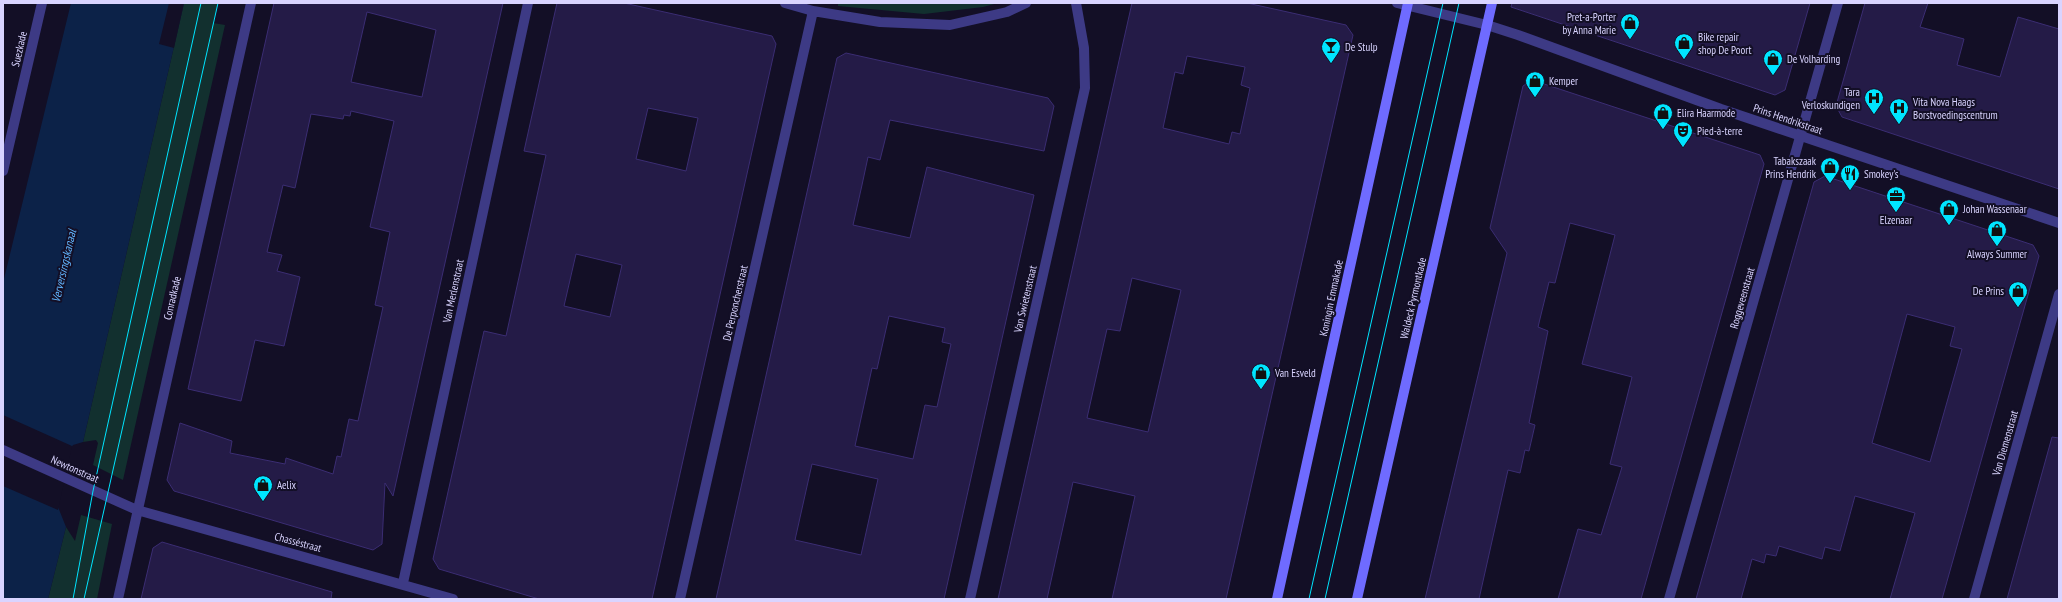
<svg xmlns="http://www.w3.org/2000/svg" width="2062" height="602" font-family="'PT Sans Narrow',sans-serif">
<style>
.green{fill:#12302f}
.water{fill:#0c2248}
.pier{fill:#130f26}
.building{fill:#241b47;stroke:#3b2d73;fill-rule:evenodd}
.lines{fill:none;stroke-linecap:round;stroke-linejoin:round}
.street{stroke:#3d3a85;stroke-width:10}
.secondary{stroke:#6f6bff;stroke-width:10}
.tram{stroke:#00e5ff;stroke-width:1}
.labels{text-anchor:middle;stroke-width:4;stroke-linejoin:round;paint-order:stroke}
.poi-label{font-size:11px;fill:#d9d4ff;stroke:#130f26;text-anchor:start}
.street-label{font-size:11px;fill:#d9d4ff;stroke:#130f26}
.water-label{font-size:12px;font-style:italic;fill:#62b6ff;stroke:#130f26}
</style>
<rect width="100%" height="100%" fill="#130f26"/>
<path class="green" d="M184,3h34l-5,20 12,2 -102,455 -30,-15 5,-22 -2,-3 -13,2z
M838,3h160l-15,4 -59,7 -86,-8z
M81,515l31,9 -15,75h-49l18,-72 9,14z"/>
<path class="water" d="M71,3h113l-101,439 -10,3 -3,4 -12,58 8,20 -18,72h-45v-316z"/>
<path class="pier" d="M169,3h15l-10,45 -15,-4z
M3,415l69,31 -14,64 -55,-24z"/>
<path class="building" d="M274,3h229l-110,493 -8,-13 -3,61 -9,6 -199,-59 -7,-11 13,-57 52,18 -2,12 55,11 1,-6 47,16 4,-18 4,1 8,-38 9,2 25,-114 -8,-2 15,-73 -20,-5 24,-106 -43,-10 -1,5 -6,-1 -1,4 -32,-5 -16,74 -12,-3 -16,67 15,3 -5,16 23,6 -16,69 -29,-6 -14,61 -53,-12zM367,12l69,18 -14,67 -71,-15z
M557,3h67l148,33 4,8 -124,555h-113l-100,-30 -6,-10 51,-228 22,5 25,-113 15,-68 -22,-4zM648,108l50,10 -12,53 -50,-12zM576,254l46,11 -12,52 -46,-11z
M1132,3h115l99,22 7,10 -127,564h-114l23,-103 -62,-14 -26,117h-49zM1187,56l58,11 -4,18 9,3 -10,46 -8,-2 -3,12 -66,-16 12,-56 8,2zM1132,278l49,12 -33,142 -61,-14 20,-89 13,2z
M1512,3h298l-25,87 -10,5 -264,-88z
M1865,3h63l-8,24 44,12 -7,26 43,12 18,-60 41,12v160l-217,-72 -6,-11z
M846,53l202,45 6,8 -10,45 -154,-31 -10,40 -12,-3 -6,28 -9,40 57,13 17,-71 107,28 -90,404h-228l121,-541zM889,316l56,12 -3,14 9,2 -14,63 -12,-2 -12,54 -58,-13 17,-78 5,1zM812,464l66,15 -17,76 -66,-15z
M1532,80l228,75 4,9 -123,435h-83l20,-70 23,6 21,-68 -12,-3 22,-87 -50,-13 33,-129 -45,-12 -15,60 -6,-1 -11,45 10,4 -19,92 6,2 -6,26 -4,-1 -5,23 -12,-3 -29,129h-54l82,-346 -17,-25 33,-142z
M1825,176l208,69 6,11 -97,343h-52l25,-86 -60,-17 -15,55 -15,-4 -3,12 -43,-13 -3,10 -10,-2 -2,9 -12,-4 -11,40h-45l118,-417zM1907,314l48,13 -5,19 12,3 -32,113 -58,-19z
M2052,437l7,1v161h-52z
M162,542l170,50 -1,7h-190l12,-51z"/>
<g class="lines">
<path class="street" d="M785,3l28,8 67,11 70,3 57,-13 19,-9
M1397,3l90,22 31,10 203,74 338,114
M3,171l39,-168
M3,450l134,60 316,89
M403,583l125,-580
M118,599l133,-596
M680,599l133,-588
M970,599l115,-511 -1,-40 -8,-45
M1669,599l169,-596
M1974,599l85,-305"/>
<path class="secondary" d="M1277,599l131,-596
M1357,599l135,-596"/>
<path class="tram" d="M73,599l20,-108 108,-488
M84,599l134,-596
M1309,599l134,-596
M1325,599l134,-596"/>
</g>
<defs>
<symbol id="shop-pin" viewBox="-11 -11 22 30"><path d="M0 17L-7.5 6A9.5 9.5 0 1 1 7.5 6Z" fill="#00e5ff" stroke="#130f26"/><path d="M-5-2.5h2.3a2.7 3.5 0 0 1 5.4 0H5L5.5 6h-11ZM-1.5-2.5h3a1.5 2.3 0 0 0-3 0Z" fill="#111"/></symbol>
<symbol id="bar-pin" viewBox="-11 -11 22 30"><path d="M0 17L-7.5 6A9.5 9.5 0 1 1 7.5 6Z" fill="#00e5ff" stroke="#130f26"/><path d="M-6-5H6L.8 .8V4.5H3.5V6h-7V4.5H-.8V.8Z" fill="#111"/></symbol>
<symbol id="hospital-pin" viewBox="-11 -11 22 30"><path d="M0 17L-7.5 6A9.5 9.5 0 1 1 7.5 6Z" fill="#00e5ff" stroke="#130f26"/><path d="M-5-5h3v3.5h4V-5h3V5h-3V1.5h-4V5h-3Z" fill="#111"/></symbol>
<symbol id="theatre-pin" viewBox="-11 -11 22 30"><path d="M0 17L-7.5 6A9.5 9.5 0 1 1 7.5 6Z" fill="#00e5ff" stroke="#130f26"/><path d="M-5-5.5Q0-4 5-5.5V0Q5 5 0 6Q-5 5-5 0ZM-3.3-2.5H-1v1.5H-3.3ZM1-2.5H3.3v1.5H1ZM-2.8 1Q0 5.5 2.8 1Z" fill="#111"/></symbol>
<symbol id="restaurant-pin" viewBox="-11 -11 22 30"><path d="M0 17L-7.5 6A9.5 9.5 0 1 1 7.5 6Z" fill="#00e5ff" stroke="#130f26"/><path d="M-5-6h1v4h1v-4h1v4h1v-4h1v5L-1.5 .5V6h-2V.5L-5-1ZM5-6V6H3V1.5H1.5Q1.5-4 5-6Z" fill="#111"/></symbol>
<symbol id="office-pin" viewBox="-11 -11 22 30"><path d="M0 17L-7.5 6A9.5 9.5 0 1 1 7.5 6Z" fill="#00e5ff" stroke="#130f26"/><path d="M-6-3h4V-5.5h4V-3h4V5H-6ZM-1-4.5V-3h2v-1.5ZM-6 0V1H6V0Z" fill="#111"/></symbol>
</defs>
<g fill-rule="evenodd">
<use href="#shop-pin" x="1619" y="12" width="22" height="30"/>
<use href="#shop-pin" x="1673" y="32" width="22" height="30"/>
<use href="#bar-pin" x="1320" y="36" width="22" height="30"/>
<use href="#shop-pin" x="1762" y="48" width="22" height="30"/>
<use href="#shop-pin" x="1524" y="70" width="22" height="30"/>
<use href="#hospital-pin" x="1863" y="87" width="22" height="30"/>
<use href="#hospital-pin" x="1888" y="97" width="22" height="30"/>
<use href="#shop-pin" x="1652" y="102" width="22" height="30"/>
<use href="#theatre-pin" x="1672" y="120" width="22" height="30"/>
<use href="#shop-pin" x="1819" y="156" width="22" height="30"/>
<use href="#restaurant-pin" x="1839" y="163" width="22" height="30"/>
<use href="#office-pin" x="1885" y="185" width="22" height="30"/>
<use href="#shop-pin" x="1938" y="198" width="22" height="30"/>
<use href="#shop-pin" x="1986" y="219" width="22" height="30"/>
<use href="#shop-pin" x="2007" y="280" width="22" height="30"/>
<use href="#shop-pin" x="1250" y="362" width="22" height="30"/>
<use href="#shop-pin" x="252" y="474" width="22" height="30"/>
</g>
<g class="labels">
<g class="poi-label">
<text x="1616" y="21" text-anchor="end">Pret-a-Porter<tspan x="1616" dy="13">by Anna Marie</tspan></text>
<text x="1698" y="41">Bike repair<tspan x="1698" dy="13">shop De Poort</tspan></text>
<text x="1345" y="51">De Stulp</text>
<text x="1787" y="63">De Volharding</text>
<text x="1549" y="85">Kemper</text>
<text x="1860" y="96" text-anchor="end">Tara<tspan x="1860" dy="13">Verloskundigen</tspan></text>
<text x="1913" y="106">Vita Nova Haags<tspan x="1913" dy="13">Borstvoedingscentrum</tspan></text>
<text x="1677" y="117">Elira Haarmode</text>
<text x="1697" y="135">Pied-à-terre</text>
<text x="1816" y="165" text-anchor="end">Tabakszaak<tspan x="1816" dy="13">Prins Hendrik</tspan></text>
<text x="1864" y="178">Smokey's</text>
<text x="1963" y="213">Johan Wassenaar</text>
<text x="1896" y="224" text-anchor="middle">Elzenaar</text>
<text x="1997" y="258" text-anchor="middle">Always Summer</text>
<text x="2004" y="295" text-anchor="end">De Prins</text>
<text x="1275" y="377">Van Esveld</text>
<text x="277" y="489">Aelix</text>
</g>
<g class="street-label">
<text transform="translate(19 49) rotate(-77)" y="4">Suezkade</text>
<text transform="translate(1788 119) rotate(19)" y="4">Prins Hendrikstraat</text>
<text transform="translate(453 291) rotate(-78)" y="4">Van Merlenstraat</text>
<text transform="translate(172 298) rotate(-77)" y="4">Conradkade</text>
<text transform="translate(1331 298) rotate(-78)" y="4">Koningin Emmakade</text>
<text transform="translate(1413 298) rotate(-77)" y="4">Waldeck Pyrmontkade</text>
<text transform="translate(1742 298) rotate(-74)" y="4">Roggeveenstraat</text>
<text transform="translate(1025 299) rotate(-77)" y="4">Van Swietenstraat</text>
<text transform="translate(735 303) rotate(-77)" y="4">De Perponcherstraat</text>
<text transform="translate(2005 443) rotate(-74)" y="4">Van Diemenstraat</text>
<text transform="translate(75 469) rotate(24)" y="4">Newtonstraat</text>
<text transform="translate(298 542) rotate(15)" y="4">Chasséstraat</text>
</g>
<g class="water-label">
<text transform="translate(64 266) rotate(-77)" y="4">Verversingskanaal</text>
</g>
</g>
<rect width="2062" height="602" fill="none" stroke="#d9d4ff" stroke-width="8"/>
</svg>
